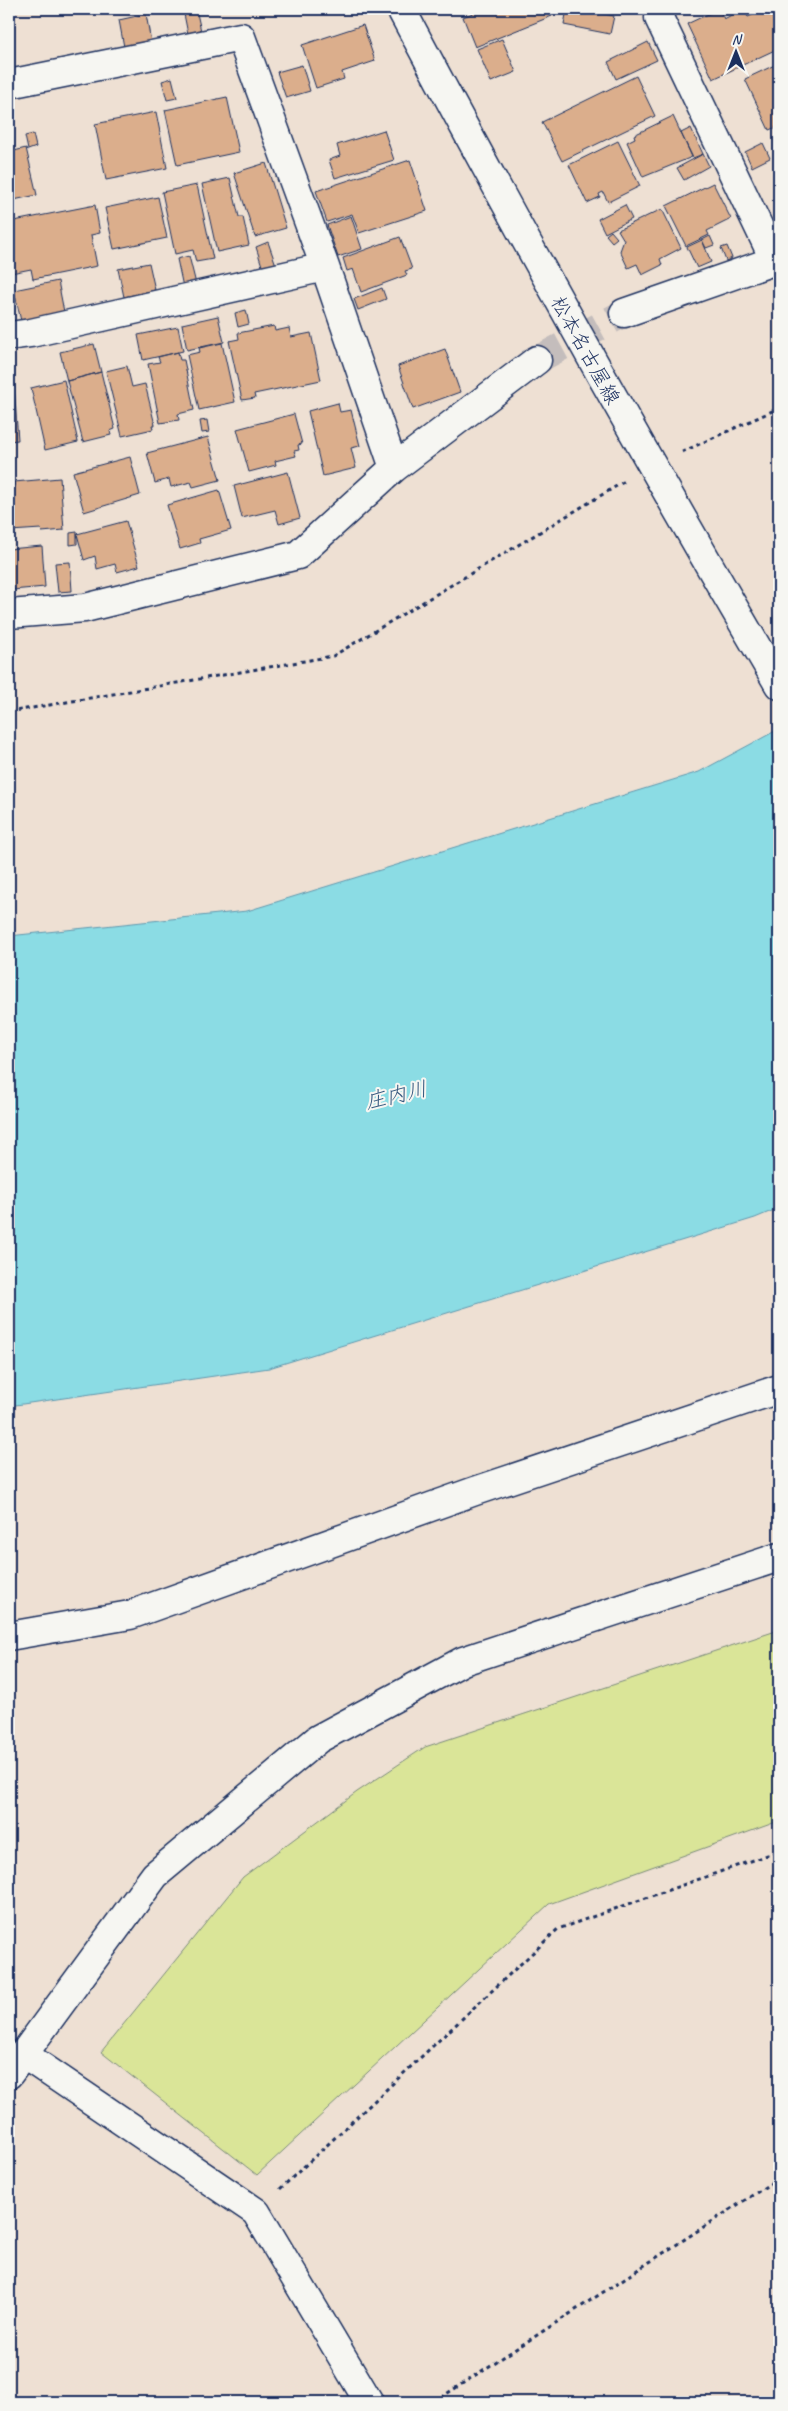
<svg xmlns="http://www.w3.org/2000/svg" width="788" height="2411" font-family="Caveat,'Klee One',sans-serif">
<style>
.green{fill:#dae598;stroke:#7a8a7b}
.water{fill:#8bdce4;stroke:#5e97ae}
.building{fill:#dbae8c;stroke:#1b2f5e}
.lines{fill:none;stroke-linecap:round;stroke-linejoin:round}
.minor-tunnel{stroke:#c4bdbc;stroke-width:28;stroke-dasharray:28 14;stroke-linecap:butt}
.minor-casing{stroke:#1b2f5e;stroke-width:31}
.tertiary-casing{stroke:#1b2f5e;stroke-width:31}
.secondary-casing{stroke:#1b2f5e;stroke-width:31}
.path{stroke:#1b2f5e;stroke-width:3;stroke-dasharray:4 4;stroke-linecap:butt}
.minor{stroke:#f6f6f2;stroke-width:28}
.tertiary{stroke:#f6f6f2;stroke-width:28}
.secondary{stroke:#f6f6f2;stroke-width:28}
.labels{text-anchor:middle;stroke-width:4;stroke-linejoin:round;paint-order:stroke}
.street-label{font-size:20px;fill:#1b2f5e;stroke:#f6f6f2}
.water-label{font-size:21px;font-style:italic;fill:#375a80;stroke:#f6f6f2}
</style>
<rect width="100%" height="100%" fill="#eee0d3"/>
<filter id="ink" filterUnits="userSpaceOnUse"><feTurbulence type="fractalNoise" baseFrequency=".02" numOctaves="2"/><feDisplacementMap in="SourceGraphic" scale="10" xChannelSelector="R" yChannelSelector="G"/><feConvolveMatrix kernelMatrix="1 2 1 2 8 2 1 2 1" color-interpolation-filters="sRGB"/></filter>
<g filter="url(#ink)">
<path class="green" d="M779,1630v191l-230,83 -292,271 -156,-123 142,-175 114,-85 68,-45z"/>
<path class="water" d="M779,729v479l-24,10 -486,150 -260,38v-470l238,-25 452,-139z"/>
<path class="building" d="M118,9h27l-26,5z
M183,9h13l5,22 -13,3z
M483,9h66l3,7 -77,31 -12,-30z
M567,9h12l35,7 -4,18 -46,-9z
M719,9l5,10 19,-10 5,8 17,-8h14v39l-66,31 -26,-55z
M146,14l5,28 -27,5 -5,-27z
M363,25l12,36 -33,11 2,7 -28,9 -14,-43z
M502,39l14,33 -25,10 -14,-33z
M648,42l9,18 -41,19 -8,-17z
M779,63v63l-10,4 -24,-51z
M302,65l8,26 -24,7 -9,-26z
M636,76l19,40 -93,45 -20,-39z
M172,78l5,20 -10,2 -5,-19z
M227,97l12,55 -62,13 -12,-55z
M156,112l11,56 -61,12 -11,-56z
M673,116l19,41 -49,20 -16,-35 8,-4 -1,-3z
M691,128l12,26 -10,4 -12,-25z
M384,130l10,30 -59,18 -6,-18 11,-4 -3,-11z
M33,134l3,13 -8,3 -3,-14z
M618,141l22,45 -32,16 -5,-10 -4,2 1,3 -13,6 -18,-38z
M763,143l7,15 -18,9 -7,-15z
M26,148l11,47 -28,6 1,-49z
M703,154l6,12 -25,14 -7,-12z
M410,160l17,51 -68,22 -7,-19 -25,8 -11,-31z
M266,163l20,65 -31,9 -21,-64z
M230,178l9,39h4l6,28 -32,7 -15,-68z
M713,183l18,36 -24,12 2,4 -23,11 -20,-40z
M197,185l16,74 -17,3 -3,-12 -18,4 -13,-62z
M158,197l9,41 -53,11 -9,-41z
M95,205l5,28 -9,2 6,31 -64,13 -2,-10 -20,4 -2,-11v-40z
M625,205l7,14 -27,14 -7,-14z
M662,209l19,39 -21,11 2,6 -20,10 -5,-11 -9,4 -8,-17 4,-11 -6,-10z
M351,216l11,33 -24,8 -11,-32z
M611,231l6,7 -5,4 -6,-7z
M710,236l4,9 -8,3 -4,-8z
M400,237l12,32 -7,2 2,4 -46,17 -8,-23 -6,2 -4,-13z
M702,240l9,22 -14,6 -10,-21z
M268,242l8,23 -13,4 -7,-22z
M727,246l5,12 -6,3 -5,-13z
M189,256l7,28 -13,3 -6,-28z
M149,263l6,27 -31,7 -6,-28z
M58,281l6,31 -43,9 -7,-31z
M382,288l4,11 -28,11 -4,-11z
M246,310l3,14 -11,3 -3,-14z
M218,316l6,26 -37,8 -5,-26z
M274,326l1,5 14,-3 2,9 20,-4 10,47 -67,14 1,4 -13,2 -13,-59 10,-2 -1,-6z
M178,327l5,24 -40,9 -5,-25z
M222,343l13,59 -36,8 -12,-55 13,-3 -1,-4z
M94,344l7,28 -34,9 -7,-29z
M445,349l15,43 -47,17 -15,-43z
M178,352l2,8h4l10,50 -16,4 1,6 -19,3 -12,-59 12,-2 -2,-5z
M127,366l5,21 13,-3 10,41h-3l1,4 -31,7 -16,-65z
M101,372l14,57 -5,2 1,4 -28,7 -16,-61z
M64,380l14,62 -33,8 -14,-62z
M14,386l4,54 -9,1v-54z
M338,403l2,9 11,-2 9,36 -9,2 5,20 -33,8 -15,-65z
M294,414l8,30 -4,1 1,5 -5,1 2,5 -21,5 1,4 -27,7 -12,-43z
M207,420l2,12 -7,1 -2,-12z
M208,437l12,43 -27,7 -2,-5 -20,5 -2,-8 -14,4 -8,-30z
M130,457l10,38 -56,17 -11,-40z
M288,472l12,46 -21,6 -4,-14 -33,8 -8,-32z
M60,478l4,52 -22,2 -1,-3 -31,2 -1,-43 6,-1 -1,-5z
M219,490l12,40 -32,9 1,4 -20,6 -13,-44z
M126,521l13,45 -22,6 -2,-8 -18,5 -2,-13 -11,4 -7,-26z
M77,532v12l-7,1v-12z
M42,546l3,41 -33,3 -3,-41z
M70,562l2,29 -14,1 -3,-29z"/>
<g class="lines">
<path class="minor-tunnel" d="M537,360l87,-47"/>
<defs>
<path id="minor" d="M661,9l-2,9 116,243
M9,84l232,-47 84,230 69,201
M624,313l155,-54
M9,336l22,-3 294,-66
M9,614l76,-6 213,-53 96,-87 143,-108
M9,1636l121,-21 345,-124 304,-102
M23,2054l233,158 113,190"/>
<path id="tertiary" d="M9,2074l146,-199 163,-136 145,-78 316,-104"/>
<path id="secondary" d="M401,9c121,228 247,453 378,676"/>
</defs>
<use href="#minor" class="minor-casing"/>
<use href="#tertiary" class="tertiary-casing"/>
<use href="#secondary" class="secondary-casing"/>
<path class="path" d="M682,452l97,-44
M9,712l324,-56 292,-175
M280,2189l278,-260 221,-78
M434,2402l345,-224"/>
<use href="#minor" class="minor"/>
<use href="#tertiary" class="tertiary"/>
<use href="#secondary" class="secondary"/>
</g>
</g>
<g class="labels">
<g class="street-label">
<text transform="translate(586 350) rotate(61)" y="7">松本名古屋線</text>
</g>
<g class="water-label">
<text transform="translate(396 1095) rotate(-13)" y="7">庄内川</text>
</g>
</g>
<rect width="788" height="2411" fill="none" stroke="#f6f6f2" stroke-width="30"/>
<rect x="15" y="15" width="758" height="2381" fill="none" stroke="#1b2f5e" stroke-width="2" filter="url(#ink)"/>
<g transform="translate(736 52)" stroke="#f6f6f2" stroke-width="4" paint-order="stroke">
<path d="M0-4L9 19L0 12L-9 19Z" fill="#1b2f5e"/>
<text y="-8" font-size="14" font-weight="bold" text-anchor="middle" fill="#1b2f5e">N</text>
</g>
</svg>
